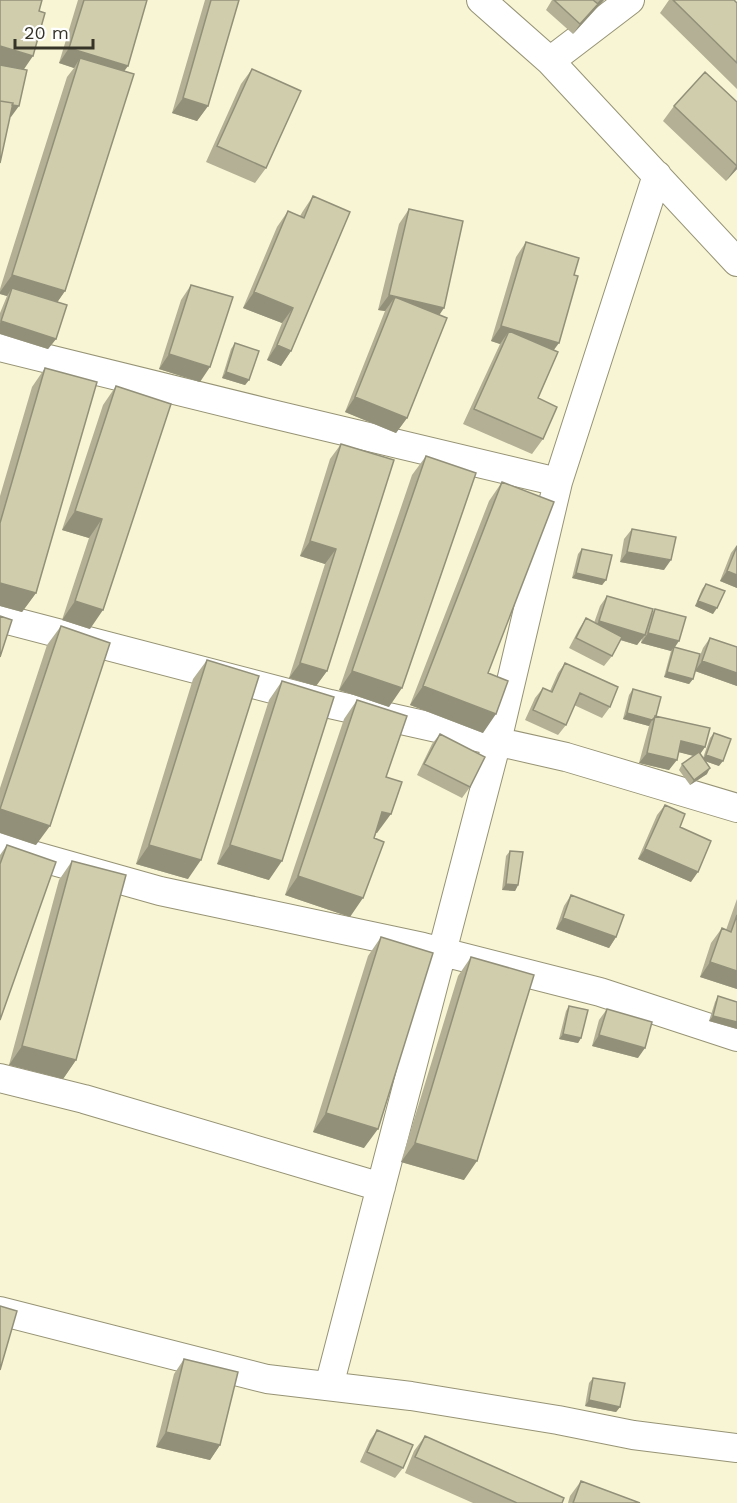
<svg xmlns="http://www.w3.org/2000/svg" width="737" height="1503" font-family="'Work Sans',sans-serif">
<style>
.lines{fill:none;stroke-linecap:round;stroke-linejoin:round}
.minor-casing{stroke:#969375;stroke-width:30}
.minor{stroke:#fff;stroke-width:28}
.wall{fill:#b3b095}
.shaded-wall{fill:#929079}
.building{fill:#d0cdad;stroke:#929079;stroke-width:1.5}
</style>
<rect width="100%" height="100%" fill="#f8f5d4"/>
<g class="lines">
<defs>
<path id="minor" d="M481,0l69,61 187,201
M550,61l80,-61
M0,347l268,66 290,69
M0,618l330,86 236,53 171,51
M0,846l160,45 263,56 177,45 137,45
M0,1078l84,21 297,88
M0,1311l267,68 144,17 147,24 75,15 104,13
M329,1386l168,-645 61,-259 99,-307"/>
</defs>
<use href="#minor" class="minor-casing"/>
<use href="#minor" class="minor"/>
</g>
<path class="wall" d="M78,0h69l-23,71 -59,220 -8,11 -1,37 -8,10 -48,-15v-21l7,-17 -7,-2v-5l67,-212 7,-9 -15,-5z
M205,0h34l-31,106 -11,15 -25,-8z
M552,0h52l-31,34 -27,-24z
M669,0h65l3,3v86l-77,-76z
M252,69l14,99 -11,15 -49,-21 35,-78z
M737,102v67l-11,12 -63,-60 11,-15z
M313,196l-22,155 -10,15 -14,-6 15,-37 -39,-15 34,-81 11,-16 12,5 3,-5z
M409,209l30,106 -32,103 -11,15 -51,-21 40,-101 -7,-1 21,-86z
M526,242l48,33 -21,75 -15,48 5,41 -11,15 -69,-30 37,-80 -9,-3 25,-84z
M191,285l9,97 -41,-13 22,-69z
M235,343l14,37 -4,5 -23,-7 9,-29z
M45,368l-9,225 -14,19 -22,-6v-110l32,-109z
M116,386l-26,243 -28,-9 27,-82 -27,-8 41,-125z
M341,444l53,16 -67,211 -11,15 -27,-8 36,-114 -25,-8 30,-97z
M426,456l-37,251 -50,-17 73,-215z
M502,482l-14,191 -5,60 -73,-28 79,-204z
M632,529l32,41 -44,-8 4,-23z
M737,545v43l-17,-7 11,-28z
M582,549l24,31 -4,5 -30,-7 6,-24z
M706,584l7,30 -18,-8 7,-17z
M607,596l44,19 4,-6 20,38 23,14 5,-13 7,-10 27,9v39l-42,-15 -2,8 -4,5 -25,-7 7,-26 -30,-8 1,-5 -5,7 -17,-5 -8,16 -8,10 -35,-18 10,-19 7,-11 8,5 6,-17z
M61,626l-25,219 -36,-12v-45l47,-143z
M207,660l-19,219 -52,-15 57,-185z
M565,663l45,44 -8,11 -28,-13 -8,20 -8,10 -33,-15 10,-22 8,-10 7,3 8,-18z
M282,681l-13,199 -52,-16 52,-164z
M633,689l23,27 49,31 -5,7 3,4 7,-20 4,-5 5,33 -14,-5 2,13 -17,11 -11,-15 3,-6 12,-8 -15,-4 -10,18 -30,-7 10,-37 -26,-7 6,-24z
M357,700l29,77 -9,56h-1l-26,84 -65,-22 59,-176z
M440,734l30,53 -8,11 -45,-23 15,-31z
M665,805l15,22 11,55 -53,-23 19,-44z
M7,845l-7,175v-165z
M510,851l8,34 -3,6 -13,-1 4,-34z
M72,861l4,199 -13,19 -54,-14 50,-185z
M571,895l45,42 -7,11 -53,-19 8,-23z
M737,899v90l-37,-12 11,-34 11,-15 4,2z
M381,937l-17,211 -51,-16 55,-176z
M471,957l-7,223 -63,-18 57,-186z
M718,996l19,33 -28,-8 6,-19z
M569,1006l12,32 -3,5 -19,-4 7,-28z
M607,1009l31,49 -46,-12 7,-26z
M184,1359l36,86 -10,15 -54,-13 18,-73z
M593,1378l27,29 -4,5 -31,-6 4,-23z
M377,1430l26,38 -8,10 -35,-16 10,-22z
M425,1436l137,67h-89l-68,-30 9,-22z
M581,1481l59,22h-72l2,-7z"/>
<path class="shaded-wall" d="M600,0h4l-31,34 7,-10z
M0,46l33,10 -13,19 -20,-6z
M69,48l59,18 -11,15 -37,-23 -6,10 -15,-5z
M183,98l25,8 -11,15 -25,-8z
M0,103l19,3 -8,11 -11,-2z
M737,165v4l-11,12z
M12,275l53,16 -13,19 -40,-22 -5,8 -7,-2v-2z
M254,292l39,16 -11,15 -39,-15z
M389,295l55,13 -10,15 -39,-26 -10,14 -7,-1z
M1,321l55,18 -8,10 -48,-15v-11z
M501,326l58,17 -11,15 -39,-27 -9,13 -9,-3z
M277,345l14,6 -10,15 -14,-6z
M169,354l41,13 -10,15 -41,-13z
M226,372l23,8 -4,5 -23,-7z
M355,397l52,21 -11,15 -51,-21z
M75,511l27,8 -13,19 -27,-8z
M310,541l26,8 -11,15 -25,-8z
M627,552l44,8 -7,10 -44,-8z
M727,571l10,4v13l-17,-7z
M576,573l30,7 -4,5 -30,-7z
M0,583l36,10 -14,19 -22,-6z
M75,601l28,9 -13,19 -28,-9z
M698,601l19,7 -4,6 -18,-8z
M599,621l46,14 -8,10 -45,-14z
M648,633l31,8 -6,9 1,-3 -3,4 -30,-8z
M702,661l35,12v13l-42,-15z
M300,663l27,8 -11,15 -27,-8z
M352,671l50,17 -13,19 -50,-17z
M667,672l26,7 -4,5 -25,-7z
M423,686l73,28 -13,19 -73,-28z
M627,713l25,7 -3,6 -26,-7z
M681,741l24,6 -7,10 -24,-6z
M647,753l30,7 -8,10 -30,-7z
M706,755l17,6 -4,5 -17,-6z
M710,768l-3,6 -17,11 4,-5z
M0,809l50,17 -14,19 -36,-12z
M382,812l9,2 -14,19 -8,-2z
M149,845l52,15 -13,19 -52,-15z
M230,845l52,16 -13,19 -52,-16z
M645,849l53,23 -7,10 -53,-23z
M298,876l65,22 -13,19 -65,-22z
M506,884l12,1 -3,6 -13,-1z
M563,918l53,19 -7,11 -53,-19z
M710,962l27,9v18l-37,-12z
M713,1016l24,6v7l-28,-8z
M563,1034l18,4 -3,5 -19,-4z
M599,1035l46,13 -7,10 -46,-12z
M22,1046l54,14 -13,19 -54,-14z
M326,1113l52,16 -14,19 -51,-16z
M415,1143l62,18 -13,19 -63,-18z
M589,1400l31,7 -4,5 -31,-6z
M166,1432l54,13 -10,15 -54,-13z"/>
<path class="building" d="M0,0h42l-3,11 6,2 -12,43 -33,-10z
M84,0h63l-19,66 -59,-18z
M211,0h28l-31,106 -25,-8z
M554,0h39l5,4 -18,20z
M673,0h61l3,3v60z
M80,58l54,16 -69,217 -53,-16z
M0,65l27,5 -8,36 -7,-1 1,-2 -13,-2z
M252,69l49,22 -35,77 -49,-22z
M705,72l32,30v64l-63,-60z
M0,101l13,2 -13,60z
M313,196l37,16 -59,139 -14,-6 16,-37 -39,-16 34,-81 16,7z
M409,209l54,12 -19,87 -55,-13z
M526,242l53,16 -5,17 4,1 -19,67 -58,-17z
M191,285l42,12 -23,70 -41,-13z
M12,288l55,17 -11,34 -55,-18z
M395,297l52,21 -40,100 -52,-21z
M509,331l49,21 -20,46 19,9 -14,32 -69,-30z
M235,343l24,8 -10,29 -23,-8z
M45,368l52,14 -61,211 -36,-10v-60z
M116,386l55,18 -68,206 -28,-9 27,-82 -27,-8z
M341,444l53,16 -67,211 -27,-8 36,-114 -26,-8z
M426,456l50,17 -74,215 -50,-17z
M502,482l52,20 -66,171 20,8 -12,33 -73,-28z
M632,529l44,8 -5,23 -44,-8z
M737,546v29l-10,-4z
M582,549l30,6 -6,25 -30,-7z
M706,584l19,7 -8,17 -19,-7z
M607,596l46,13 -8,26 -46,-14z
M655,609l31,8 -7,24 -31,-8z
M0,616l12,4 -12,37z
M586,618l36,19 -10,19 -36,-18z
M61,626l49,17 -60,183 -50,-17z
M710,638l27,9v26l-35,-12z
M674,647l26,7 -7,25 -26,-7z
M207,660l52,16 -58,184 -52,-15z
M565,663l53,24 -8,20 -30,-14 -14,32 -33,-15 10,-22 9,4z
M282,681l52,16 -52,164 -52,-16z
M633,689l28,8 -5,19 -4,4 -25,-7z
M357,700l50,16 -21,61 16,5 -11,32 -9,-2 -8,26 10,4 -21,56 -65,-22z
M655,716l55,12 -5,19 -24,-6 -4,19 -30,-7z
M714,733l17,6 -8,22 -17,-6z
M440,734l45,23 -15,30 -46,-23z
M699,752l11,16 -16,12 -12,-16z
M665,805l20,9 -5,13 31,14 -13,31 -53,-23z
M7,845l49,17 -56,158v-156z
M510,851l13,1 -5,33 -12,-1z
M72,861l54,14 -50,185 -54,-14z
M571,895l53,20 -8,22 -53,-19z
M737,915v56l-27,-9 12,-34 9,4z
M381,937l52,16 -55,176 -52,-16z
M471,957l63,18 -57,186 -62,-18z
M718,996l19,6v20l-24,-6z
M569,1006l19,4 -7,28 -18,-4z
M607,1009l45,13 -7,26 -46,-13z
M0,1306l17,5 -17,59z
M184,1359l54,13 -18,73 -54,-13z
M593,1378l32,5 -5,24 -31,-7z
M377,1430l36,15 -10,23 -36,-16z
M425,1436l139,62 -2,5h-45l-102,-46z
M581,1481l59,22h-67z"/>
<path d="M15 39v9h78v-9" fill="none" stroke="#363428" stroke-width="3"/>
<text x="24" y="39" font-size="18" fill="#363428" stroke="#ffffff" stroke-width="4.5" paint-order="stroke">20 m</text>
</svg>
